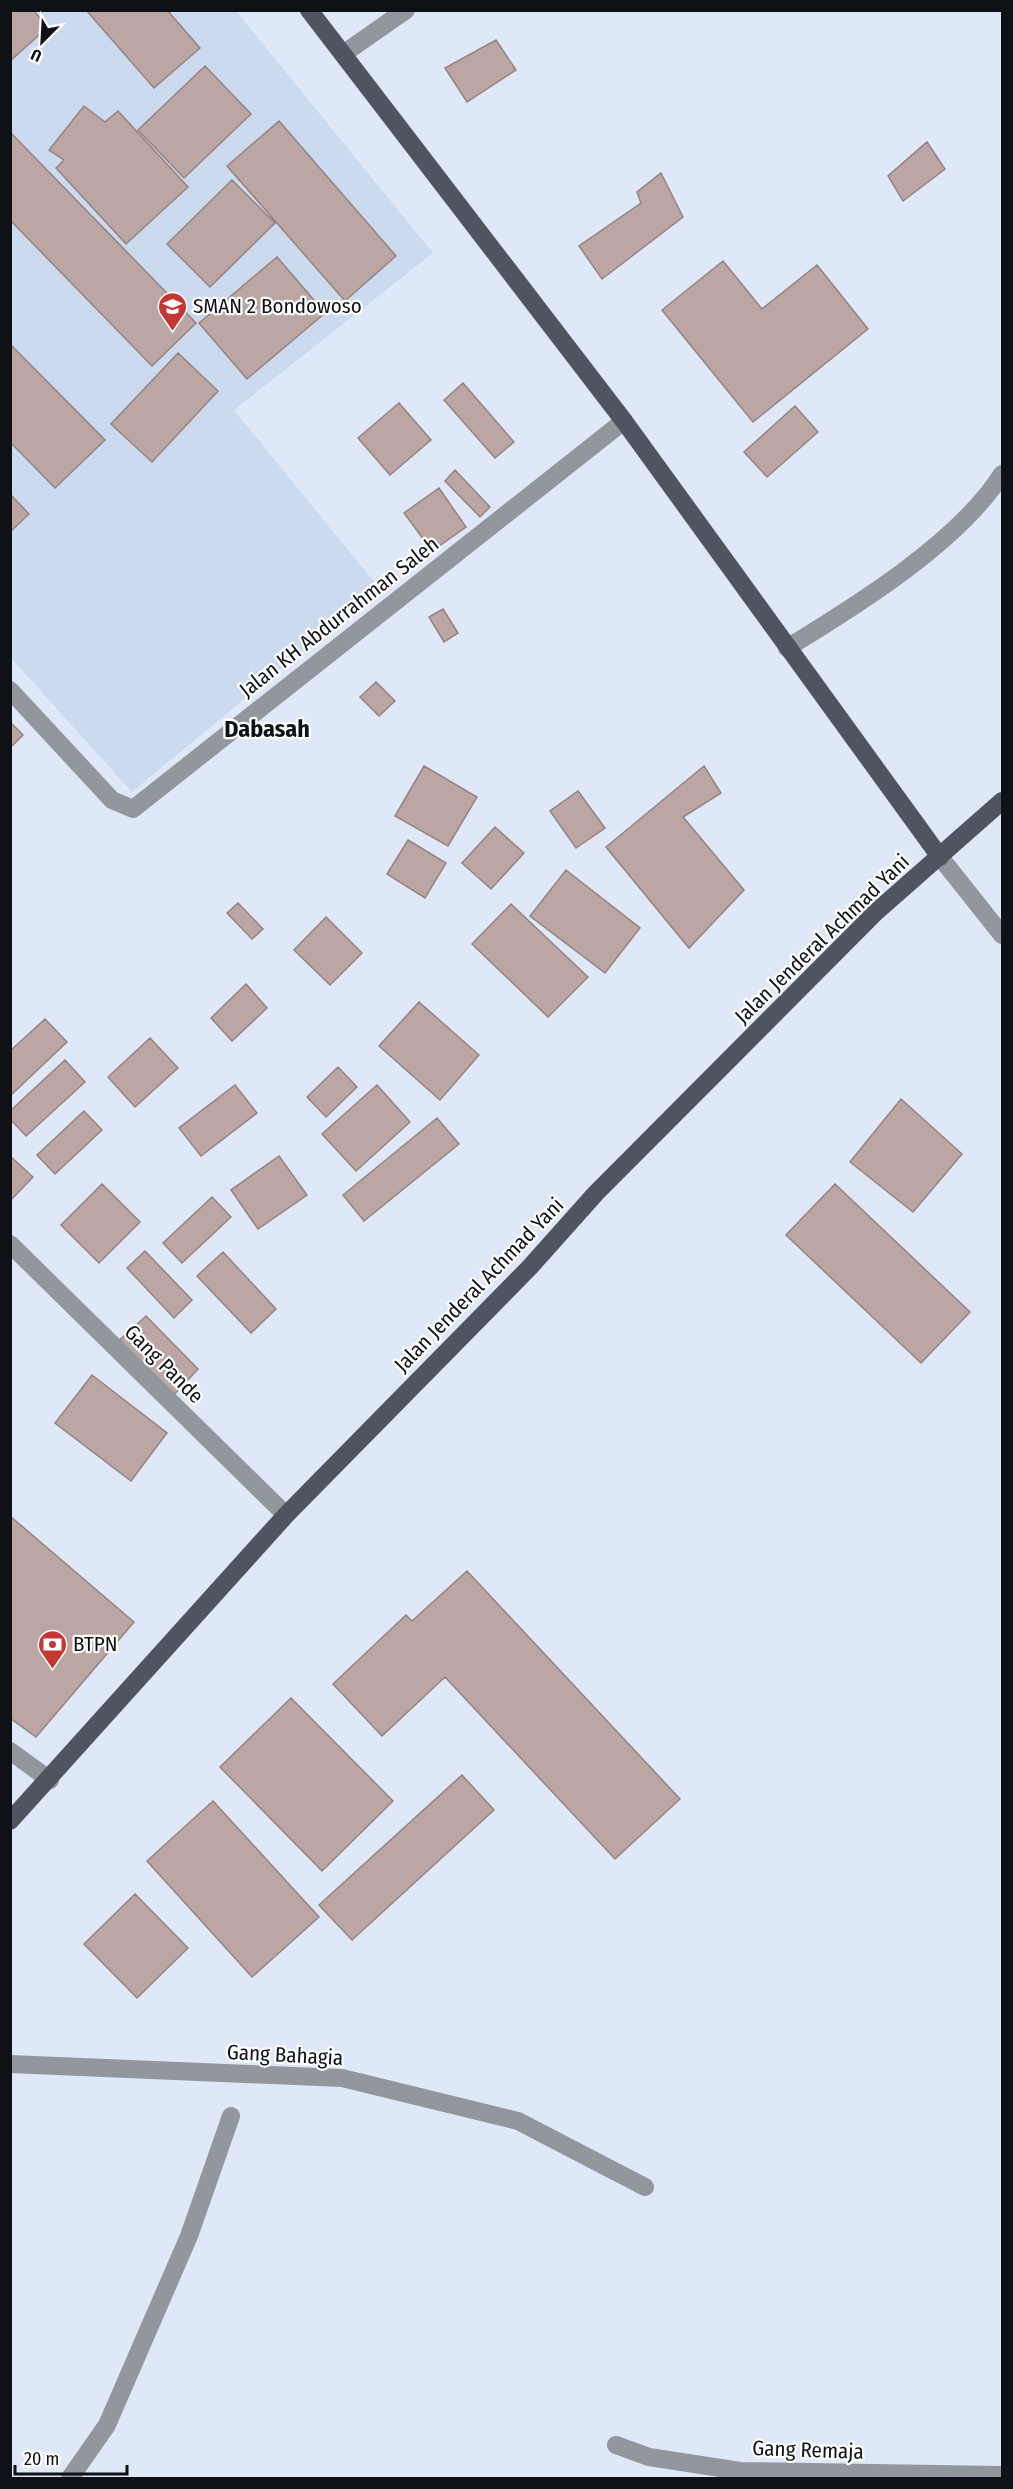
<svg xmlns="http://www.w3.org/2000/svg" width="1013" height="2489" font-family="'Fira Sans Condensed',sans-serif">
<style>
.built{fill:#ccdaf0}
.building{fill:#bba6a3;stroke:#96827f;stroke-width:1.5}
.lines{fill:none;stroke-linecap:round;stroke-linejoin:round}
.minor{stroke:#92979d;stroke-width:18}
.major{stroke:#4e5560;stroke-width:18}
.labels{text-anchor:middle;stroke-width:4.5;stroke-linejoin:round;paint-order:stroke}
.poi-label{font-size:21px;fill:#0e1116;stroke:#fff;text-anchor:start}
.street-label{font-size:21px;fill:#0e1116;stroke:#fff}
.quarter-label{font-size:24px;font-weight:bold;fill:#0e1116;stroke:#fff}
</style>
<rect width="100%" height="100%" fill="#dee8f9"/>
<path class="built" d="M11,11h225l197,242 -199,157 145,178 -247,204 -121,-134z"/>
<path class="building" d="M10,10h23l15,17 -38,34z
M86,10h81l33,38 -46,40z
M496,40l20,30 -49,32 -22,-34z
M205,66l46,48 -67,64 -46,-48z
M84,106l21,16 13,-11 70,76 -62,57 -70,-76 8,-8 -15,-10z
M279,121l117,135 -51,45 -118,-135z
M10,132l186,191 -44,43 -142,-146z
M927,142l18,27 -42,32 -15,-25z
M661,173l22,44 -81,62 -23,-33 62,-43 -4,-11z
M232,180l43,43 -65,64 -43,-43z
M277,257l48,56 -78,66 -48,-56z
M723,261l39,48 55,-44 51,64 -115,93 -91,-112z
M10,344l95,96 -50,48 -45,-46z
M178,353l40,38 -66,71 -41,-38z
M463,383l51,59 -19,16 -51,-58z
M399,403l32,37 -41,35 -32,-37z
M795,406l23,26 -51,45 -23,-25z
M455,470l35,37 -10,10 -35,-36z
M439,488l27,39 -34,24 -28,-38z
M10,494l19,20 -19,18z
M443,609l15,24 -14,9 -15,-25z
M376,682l19,19 -16,15 -19,-19z
M10,722l13,13 -13,13z
M424,766l53,31 -29,49 -53,-30z
M704,766l17,27 -38,24 61,73 -55,58 -83,-101z
M578,791l27,37 -29,20 -26,-37z
M495,827l29,26 -33,36 -29,-26z
M408,840l38,23 -21,35 -38,-24z
M566,870l74,58 -35,45 -75,-57z
M238,903l25,26 -11,10 -25,-26z
M511,904l77,73 -40,40 -76,-73z
M326,917l36,36 -32,32 -36,-35z
M246,984l21,24 -35,33 -21,-23z
M419,1002l60,53 -39,45 -61,-54z
M45,1019l22,23 -57,54v-45z
M150,1038l28,30 -43,39 -27,-30z
M65,1060l20,22 -59,54 -16,-17v-8z
M338,1067l19,20 -31,30 -19,-20z
M235,1085l22,28 -56,43 -22,-28z
M377,1085l33,37 -54,49 -34,-37z
M901,1099l61,55 -49,58 -63,-50z
M84,1111l18,19 -47,44 -18,-19z
M437,1118l22,26 -95,77 -21,-26z
M10,1156l23,21 -23,24z
M279,1156l28,39 -49,34 -27,-39z
M102,1184l38,38 -41,41 -38,-38z
M835,1184l135,128 -49,51 -135,-128z
M212,1197l19,20 -49,46 -19,-20z
M145,1251l47,49 -18,18 -47,-50z
M223,1252l53,57 -25,24 -54,-57z
M146,1316l52,53 -28,30 -55,-55z
M92,1375l75,58 -36,48 -76,-58z
M10,1516l124,106 -98,115 -26,-19z
M467,1571l213,228 -65,60 -170,-182 -63,59 -49,-52 73,-69 6,6z
M291,1698l102,103 -71,70 -102,-104z
M462,1775l32,35 -142,130 -33,-35z
M213,1801l106,116 -67,60 -105,-116z
M135,1894l53,54 -51,50 -53,-54z"/>
<g class="lines">
<path class="minor" d="M343,54l63,-44
M787,648c69,-42 172,-106 215,-174
M10,690l102,110 21,9 491,-388
M940,857l62,78
M10,1244l276,271
M10,1751l40,29
M10,2064l332,14 176,43 127,66
M616,2445l33,12 91,14 262,4
M70,2478l37,-53 82,-189 42,-120"/>
<path class="major" d="M309,10l315,411 316,436
M10,1821l276,-306 244,-248 66,-74 280,-281 126,-111"/>
</g>
<defs>
<symbol id="school-pin" viewBox="-11 -11 22 30"><path d="M0 17L-7.5 6A9.5 9.5 0 1 1 7.5 6Z" fill="#c53734" stroke="#fff"/><path d="M0-5L7-2L0 1L-7-2ZM-4 1L0 2.5L4 1V4Q0 6-4 4Z" fill="#fff"/></symbol>
<symbol id="bank-pin" viewBox="-11 -11 22 30"><path d="M0 17L-7.5 6A9.5 9.5 0 1 1 7.5 6Z" fill="#c53734" stroke="#fff"/><path d="M-6-4H6V4H-6ZM0-2.3a2.3 2.3 0 1 0 0 4.6a2.3 2.3 0 1 0 0-4.6Z" fill="#fff"/></symbol>
</defs>
<g fill-rule="evenodd">
<use href="#school-pin" x="156" y="290" width="33" height="45"/>
<use href="#bank-pin" x="36" y="1628" width="33" height="45"/>
</g>
<g class="labels">
<g class="poi-label">
<text x="193" y="313">SMAN 2 Bondowoso</text>
<text x="73" y="1651">BTPN</text>
</g>
<g class="street-label">
<text transform="translate(339 617) rotate(-38)" y="7">Jalan KH Abdurrahman Saleh</text>
<text transform="translate(822 939) rotate(-44)" y="7">Jalan Jenderal Achmad Yani</text>
<text transform="translate(479 1285) rotate(-46)" y="7">Jalan Jenderal Achmad Yani</text>
<text transform="translate(164 1364) rotate(45)" y="7">Gang Pande</text>
<text transform="translate(285 2055) rotate(3)" y="7">Gang Bahagia</text>
<text transform="translate(808 2450) rotate(2)" y="7">Gang Remaja</text>
</g>
<g class="quarter-label">
<text x="267" y="737">Dabasah</text>
</g>
</g>
<rect width="1013" height="2489" fill="none" stroke="#0e1116" stroke-width="24"/>
<g transform="translate(42 42) rotate(204)" stroke="#ffffff" stroke-width="4.5" paint-order="stroke">
<path d="M0-4.5L10 22L0 15L-10 22Z" fill="#0e1116"/>
<text y="-9" font-size="16" font-weight="bold" text-anchor="middle" fill="#0e1116">U</text>
</g>
<path d="M15 2465v9h112v-9" fill="none" stroke="#0e1116" stroke-width="3"/>
<text x="24" y="2465" font-size="18" fill="#0e1116" stroke="#ffffff" stroke-width="4.5" paint-order="stroke">20 m</text>
</svg>
